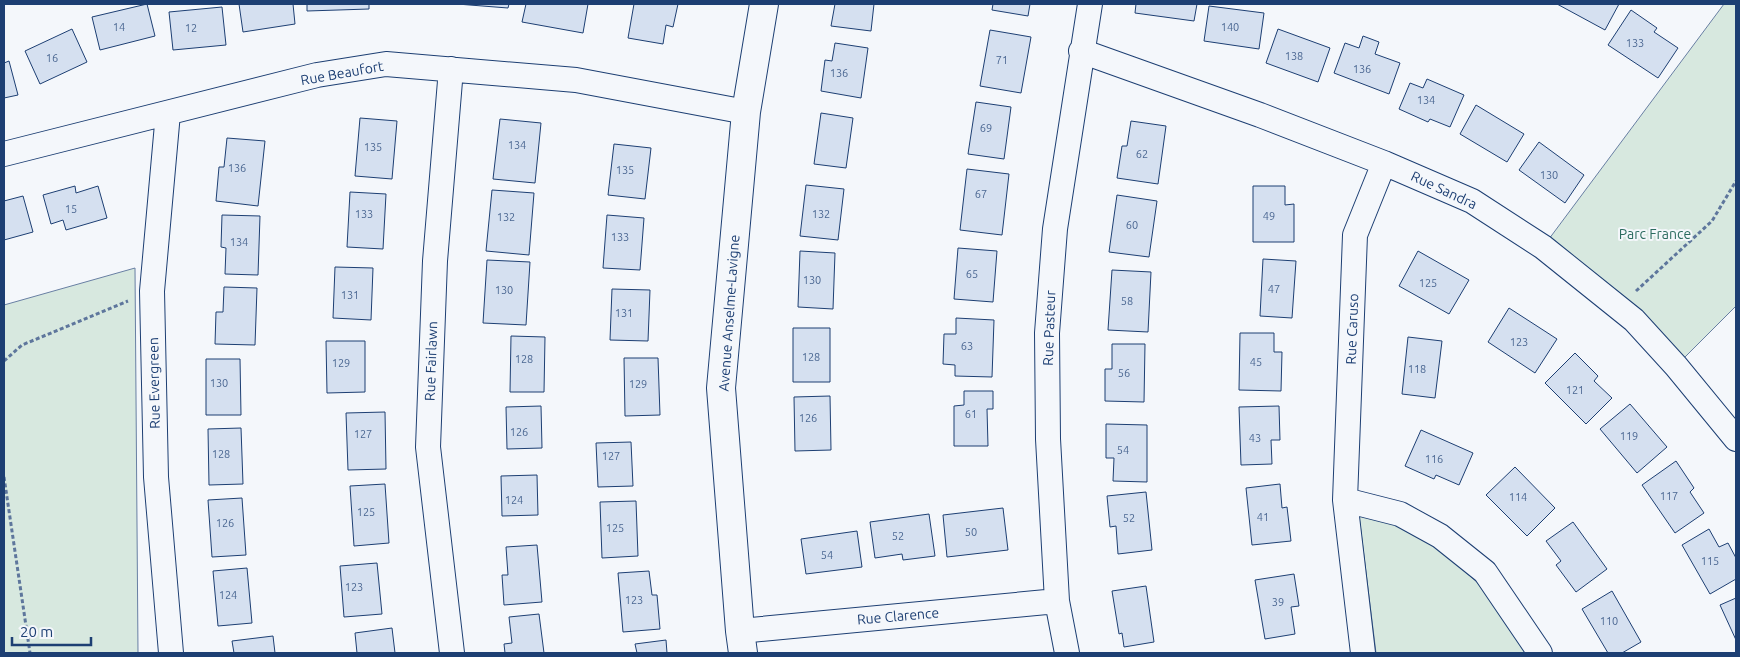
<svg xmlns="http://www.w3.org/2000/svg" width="1740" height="657" font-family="Ubuntu,sans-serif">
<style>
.green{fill:#d7e8df;stroke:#687fa3}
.building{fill:#d5e0f0;stroke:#1d3f73}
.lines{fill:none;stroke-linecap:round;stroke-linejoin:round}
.street-casing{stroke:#1d3f73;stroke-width:26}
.secondary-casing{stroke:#1d3f73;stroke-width:30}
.path{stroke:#5e769c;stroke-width:3;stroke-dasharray:4 2.5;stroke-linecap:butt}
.street{stroke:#f4f7fb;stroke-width:24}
.secondary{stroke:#f4f7fb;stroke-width:28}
.labels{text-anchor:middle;stroke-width:4;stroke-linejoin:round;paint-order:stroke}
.number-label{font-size:11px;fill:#4b6792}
.street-label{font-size:14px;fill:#1d3f73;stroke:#f4f7fb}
.park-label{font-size:14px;fill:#2c6c60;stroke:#f4f7fb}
</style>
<rect width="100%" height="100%" fill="#f4f7fb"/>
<path class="green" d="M1724,4h12v302l-60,60 -133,-119z
M135,268l3,385h-134v-348z
M1359,516l30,5 43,21 47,42 48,69h-151z"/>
<path class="building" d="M147,4l8,32 -55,14 -8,-33z
M239,4h54l2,20 -52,8z
M307,4h62v5l-62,2z
M457,4h52l-1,4z
M526,4h62l-5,29 -61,-11z
M634,4h44l-5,23 -7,-2 -3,19 -35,-6z
M835,4h39l-3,27 -40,-5z
M993,4h37l-2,12 -36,-6z
M1136,4h61l-3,17 -59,-8z
M1557,4h62l-14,26z
M1209,6l55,7 -5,36 -55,-8z
M222,7l4,38 -53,5 -4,-38z
M1631,10l26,18 -3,4 24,16 -20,30 -50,-33z
M72,29l15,33 -47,22 -15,-33z
M1278,29l52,19 -12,34 -52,-19z
M990,30l41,7 -10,56 -41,-7z
M1363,36l16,6 -4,12 25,9 -11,31 -55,-21 11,-30 14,5z
M835,43l33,5 -7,50 -40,-7 4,-31 7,1z
M9,61l9,34 -14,3v-35z
M1427,79l37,16 -14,32 -20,-8 -2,3 -29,-13 11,-26 13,5z
M976,102l35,5 -7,52 -36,-5z
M1476,105l48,29 -17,28 -47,-28z
M821,113l32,5 -7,50 -32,-4z
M360,118l37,3 -5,58 -37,-3z
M500,119l41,4 -6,60 -42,-4z
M1131,121l35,5 -8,58 -41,-6 5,-32h5z
M227,138l38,3 -7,65 -42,-5 3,-34h5z
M1539,142l45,33 -19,28 -46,-33z
M614,144l37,4 -6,51 -37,-4z
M967,169l42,5 -7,61 -42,-5z
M806,185l38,4 -6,51 -38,-4z
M75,186l1,7 22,-7 9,32 -41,12 -3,-10 -12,4 -8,-29z
M1253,186h32v19l9,-1v38h-41z
M492,190l42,3 -5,62 -43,-4z
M350,192l36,2 -3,55 -36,-2z
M1117,195l40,6 -8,56 -40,-5z
M23,196l10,36 -29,8v-39z
M222,215l38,1 -2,59 -33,-1 1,-26 -5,-1z
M607,215l37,3 -4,52 -37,-2z
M958,248l39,3 -4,51 -39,-3z
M800,251l35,2 -2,56 -35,-2z
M1418,251l51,29 -20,34 -50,-28z
M1263,259l33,2 -4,57 -32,-2z
M487,260l43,2 -4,63 -43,-2z
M335,267l38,1 -2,52 -38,-2z
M1112,270l39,2 -3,60 -40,-2z
M224,287l33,1 -2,57 -40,-1 1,-32h7z
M612,289l38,1 -2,51 -38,-1z
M1509,308l48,31 -22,34 -47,-31z
M956,318l38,2 -2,57 -37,-1v-11l-12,-1 1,-30h12z
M793,328h37v54h-37z
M1240,333h34v19h8l-1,39 -42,-1z
M511,336l34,1 -1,55h-34z
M1408,337l34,4 -7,57 -33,-4z
M326,341h39v51l-38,1z
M1112,344h33l-1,58 -39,-1v-32h7z
M1575,353l23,23 -4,5 18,17 -26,26 -41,-41z
M624,358h34l2,57 -35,1z
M206,359h34l1,56h-35z
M964,391h29v18h-6l1,37h-34v-40l10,-1z
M830,396l1,54 -36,1 -1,-54z
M1630,404l37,43 -30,26 -37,-44z
M541,406l1,42 -35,1 -1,-42z
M1279,406l1,34h-9l1,24 -31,1 -2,-58z
M385,412l1,57 -38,1 -2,-57z
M1106,424l41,1v57l-34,-1 1,-23h-8z
M241,428l2,56 -34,1 -1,-56z
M1421,430l52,23 -14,32 -23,-10 -2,4 -29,-13z
M631,442l2,44 -35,1 -2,-44z
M1676,461l18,27 -4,4 14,21 -29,20 -33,-48z
M1515,467l40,41 -28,28 -41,-41z
M537,475l1,40 -36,1 -1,-40z
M385,484l4,59 -35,3 -4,-60z
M1280,484l2,24 5,-1 4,34 -39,4 -6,-57z
M1146,492l6,58 -34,4 -2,-28 -6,1 -3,-31z
M242,498l4,57 -34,2 -4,-57z
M636,501l2,55 -36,2 -2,-56z
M1003,508l5,42 -61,7 -4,-42z
M929,514l6,42 -32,4 -1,-6 -27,4 -5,-36z
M1573,522l34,47 -31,23 -20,-27 5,-4 -15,-20z
M1709,529l10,18 9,-4 8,15v21l-26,15 -28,-49z
M857,531l5,36 -56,7 -5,-35z
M537,545l5,57 -38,3 -2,-30h6l-2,-28z
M377,563l5,51 -38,3 -4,-51z
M247,568l5,55 -34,3 -5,-55z
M649,571l3,24h5l3,34 -37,3 -5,-59z
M1294,574l5,32 -8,1 4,27 -30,5 -10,-59z
M1146,586l8,56 -30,5 -2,-14 -3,1 -7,-43z
M1612,591l29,51 -19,11h-14l-26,-44z
M1736,598v42l-16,-35z
M539,614l5,39h-39l-1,-9 8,-1 -3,-26z
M392,628l3,25h-38l-2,-20z
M273,636l2,17h-41l-2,-12z
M666,640l1,13h-30l-2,-9z"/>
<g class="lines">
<defs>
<path id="street" d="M1081,51l179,64 124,48 88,38 71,46 91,73 42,46 60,73
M451,69l-16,192 -7,186 24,206
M168,113l-16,178 4,186 15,176
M4,154l313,-79 69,-11 190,16 170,32
M1345,500l55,14 40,22 45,36 55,81
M740,631l317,-30
M1067,653l-10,-52 -9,-162 -1,-106 8,-104 35,-225
M1363,653l-18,-153 10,-265 29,-72"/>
<path id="secondary" d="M743,653l-3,-22 -19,-243 25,-276 18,-108"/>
</defs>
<use href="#street" class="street-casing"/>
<use href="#secondary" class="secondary-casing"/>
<path class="path" d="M1636,291l76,-70 24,-40
M4,361l18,-16 106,-44
M4,477l26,176"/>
<use href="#street" class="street"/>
<use href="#secondary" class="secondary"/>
</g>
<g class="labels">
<g class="number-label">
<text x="119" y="31">14</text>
<text x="1230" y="31">140</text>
<text x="191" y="32">12</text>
<text x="1635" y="47">133</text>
<text x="1294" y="60">138</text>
<text x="52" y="62">16</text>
<text x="1002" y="64">71</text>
<text x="1362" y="73">136</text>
<text x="839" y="77">136</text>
<text x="1426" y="104">134</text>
<text x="986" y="132">69</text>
<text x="517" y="149">134</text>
<text x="373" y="151">135</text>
<text x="1142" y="158">62</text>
<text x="237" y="172">136</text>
<text x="625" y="174">135</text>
<text x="1549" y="179">130</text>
<text x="981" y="198">67</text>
<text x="71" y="213">15</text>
<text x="364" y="218">133</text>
<text x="821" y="218">132</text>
<text x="1269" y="220">49</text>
<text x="506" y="221">132</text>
<text x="1132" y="229">60</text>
<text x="620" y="241">133</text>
<text x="239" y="246">134</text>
<text x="972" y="278">65</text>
<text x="812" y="284">130</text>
<text x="1428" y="287">125</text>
<text x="1274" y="293">47</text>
<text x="504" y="294">130</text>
<text x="350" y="299">131</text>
<text x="1127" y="305">58</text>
<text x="624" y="317">131</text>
<text x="1519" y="346">123</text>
<text x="967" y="350">63</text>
<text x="811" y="361">128</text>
<text x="524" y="363">128</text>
<text x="1256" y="366">45</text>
<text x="341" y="367">129</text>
<text x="1417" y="373">118</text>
<text x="1124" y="377">56</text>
<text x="219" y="387">130</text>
<text x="638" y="388">129</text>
<text x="1575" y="394">121</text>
<text x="971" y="418">61</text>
<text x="808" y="422">126</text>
<text x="519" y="436">126</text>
<text x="363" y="438">127</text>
<text x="1629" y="440">119</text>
<text x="1255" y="442">43</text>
<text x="1123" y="454">54</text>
<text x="221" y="458">128</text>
<text x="611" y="460">127</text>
<text x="1434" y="463">116</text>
<text x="1669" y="500">117</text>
<text x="1518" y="501">114</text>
<text x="514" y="504">124</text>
<text x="366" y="516">125</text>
<text x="1263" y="521">41</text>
<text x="1129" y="522">52</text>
<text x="225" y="527">126</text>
<text x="615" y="532">125</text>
<text x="971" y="536">50</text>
<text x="898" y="540">52</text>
<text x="827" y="559">54</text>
<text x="1710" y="565">115</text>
<text x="354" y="591">123</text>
<text x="228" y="599">124</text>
<text x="634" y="604">123</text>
<text x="1278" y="606">39</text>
<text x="1609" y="625">110</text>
</g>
<g class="street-label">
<text transform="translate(342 73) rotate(-10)" y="5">Rue Beaufort</text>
<text transform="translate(1444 190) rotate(25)" y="5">Rue Sandra</text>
<text transform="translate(729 313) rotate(-86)" y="5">Avenue Anselme-Lavigne</text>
<text transform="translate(1049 328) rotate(-88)" y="5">Rue Pasteur</text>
<text transform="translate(1352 329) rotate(-88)" y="5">Rue Caruso</text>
<text transform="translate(431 361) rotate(-88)" y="5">Rue Fairlawn</text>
<text transform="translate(154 383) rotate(-91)" y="5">Rue Evergreen</text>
<text transform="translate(898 616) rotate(-5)" y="5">Rue Clarence</text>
</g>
<g class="park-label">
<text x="1655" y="239">Parc France</text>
</g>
</g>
<rect width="1740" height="657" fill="none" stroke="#1d3f73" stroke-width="10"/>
<path d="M12 637v8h79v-8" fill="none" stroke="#1d3f73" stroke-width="2.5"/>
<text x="20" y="637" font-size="15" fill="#1d3f73" stroke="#f4f7fb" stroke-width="4" paint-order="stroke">20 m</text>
</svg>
